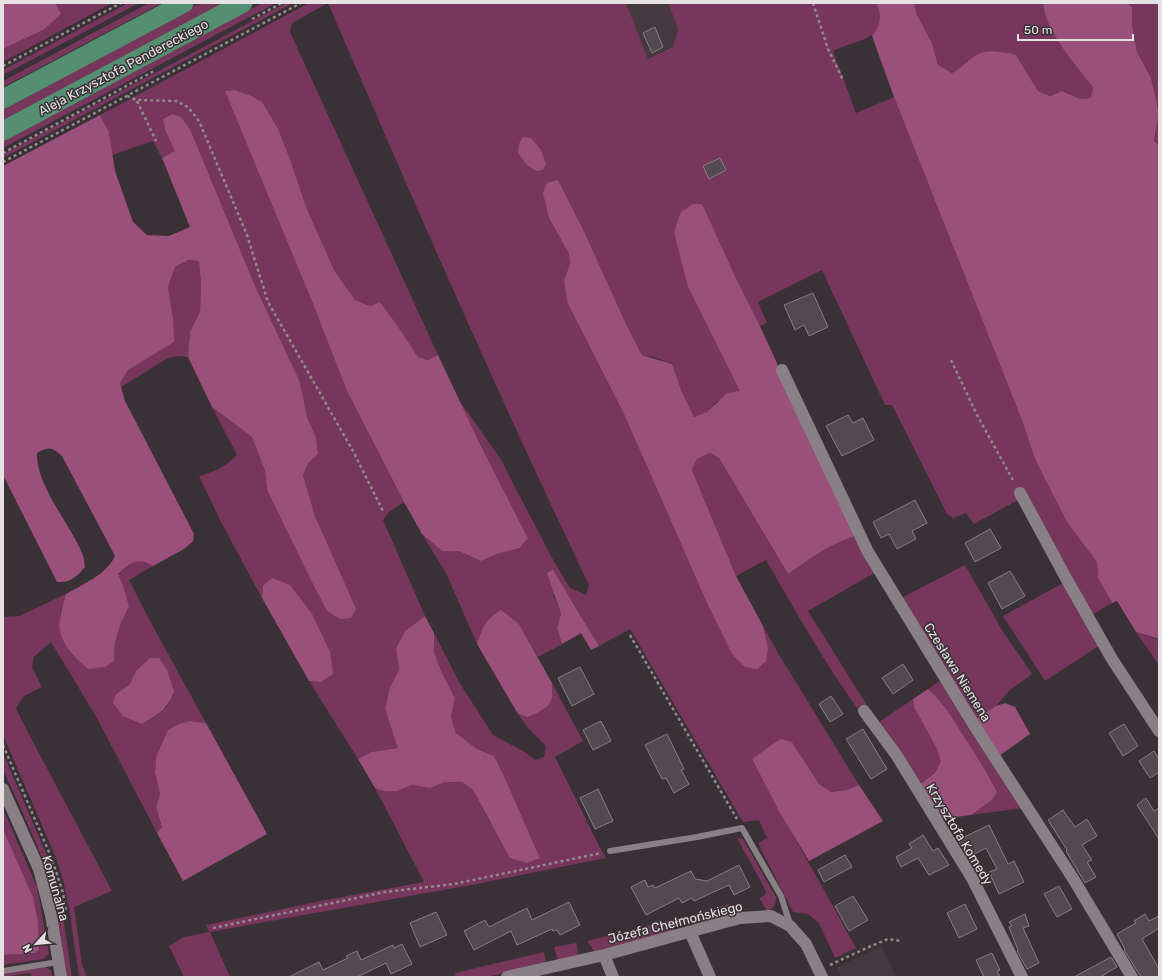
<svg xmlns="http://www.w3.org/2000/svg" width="1162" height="980" font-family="Rubik,sans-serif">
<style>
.built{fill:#46383f}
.green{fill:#77365c;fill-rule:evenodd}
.forest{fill:#9b507b}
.building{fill:#524a4e;stroke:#887f84}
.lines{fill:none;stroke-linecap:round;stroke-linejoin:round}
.path{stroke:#928b8e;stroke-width:2.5;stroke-dasharray:3 3;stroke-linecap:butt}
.service{stroke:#898085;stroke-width:6}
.minor{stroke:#898085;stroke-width:12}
.primary{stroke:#548f72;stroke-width:19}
.labels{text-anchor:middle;stroke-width:3;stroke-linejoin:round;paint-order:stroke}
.street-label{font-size:13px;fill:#e6e1e3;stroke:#393135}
</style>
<rect width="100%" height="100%" fill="#393135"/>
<path class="built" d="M626,3h42l10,26 -5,18 -26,12z
M882,946l14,31h-54l-5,-10z"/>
<path class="green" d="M55,3h57l-109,59v-13l40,-19 13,-26z
M128,3h11l-136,72v-5z
M149,3h13l-159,84v-6z
M200,3h25l-222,119v-14z
M262,3h14l-273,145v-7z
M286,3h7l-290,155v-4z
M309,3h19l-36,20 -2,9 148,323 -10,5 -10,-3 -21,-32 -17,-23 -10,4 -15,-6 -21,-30 -27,-61 -16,-47 -42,-67 -14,-5 -9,1 85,208 36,92 57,111 -15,10 -6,8 42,96 -20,15 -9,17 3,22 -9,17 -5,22 14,39 -28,4 -13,7 -49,-78 12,1 -58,-96 -1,12 -41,-76 -22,-46c15,-4 27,-9 38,-21l-25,-48 40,30 13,34 2,19 23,46 42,20 -17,-40 -12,-41 13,-38 -9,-20 -7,-35 -44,-94 -66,-159 -9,-12 -10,-3 -8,5 2,11 11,21 -14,7 -9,-17 -41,14 -3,-23 -9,-17z
M328,3h298l22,56 25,-12 5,-18 -10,-26h208c16,38 -19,36 -43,48l23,62 38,-16 129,326 12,36 62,103 1,16 14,25 -22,13 -70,-117 -46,25 -8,-11 -13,5 -6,-4 -55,-109h-7l-63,-135 -64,32 9,21 -7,3 -26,-52 -46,13 53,104 -25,11 -9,10 -13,5 -12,-25 -10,-28 -18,-7 -12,-2 -16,-31 -42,-93 -26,-51 -9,38 20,36 1,10 -6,16 3,22 56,110 84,191 61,45 -5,-22 15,27 81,132 -12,5 -16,2 -12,-8 -27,-42 -40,17c33,64 70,126 104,189l-21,10 -16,-35 -11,-9 -15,-2 -35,-69 9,-5 -8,-18 -16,2 -113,-193 -31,17 -26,-44 -20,-8 8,20 -4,14 5,16 -24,13 -19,-33 -38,8 -4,12 -31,-71 -24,-39 20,17h17l22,10 16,-7 23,-6 8,-10 -72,-142 44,62 52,100 18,30 16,7 3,-10c-92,-192 -177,-387 -261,-582z
M914,3h129l1,9 30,52 19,23 -2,11 -10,1 -18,-8 -13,5 -12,-5 -22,-36 -37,-2 -17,15 -10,5 -14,-8 -6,-22 -15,-28z
M1127,3h32v110l-8,-35 -14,-26 -5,-27v-18z
M1159,115v30l-5,-4z
M188,260l11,1 2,25 -1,26 -10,20 -2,25 -9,-1 -11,2 -47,29 -1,-4 8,-13 45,-28v-24l-5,-31 7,-20z
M710,453l9,5 69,116c22,-15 41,-30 68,-38l20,36 -68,39 60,96 -8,5c-35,-48 -64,-100 -94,-152l-30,16 -44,-106 5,-11z
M138,560l8,1 7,5 -24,14c24,48 51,95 77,143l-16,-2 -22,9 -12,27 -1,16 5,21 -4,13 6,20 -5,6 -60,-115 -46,-76 -17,15 -2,10 10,20 -18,9 -8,12 6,13 90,170 -38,16 8,58 5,12h-8l-10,-69 -6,-28 -7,-22 -53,-123v-118l16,-1 47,-22 -6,20v17l54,30 1,-19 6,-19 8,-17 -6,-21 -5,-10 7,-8zM130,684l38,21 -9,9 -17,10 -26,-30z
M965,565l37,65 30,44 -22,16 -14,16 -20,13 -75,-121z
M1065,582l35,63 -55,36 -42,-65z
M1136,632l23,8v25z
M434,633l25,49 34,53 32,17 10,8 9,-3 2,-11 -19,-19 -9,-13 9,3 25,-19v-15l31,58 -28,16 46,93 5,8 -129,26 -267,48 20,45h-46l-15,-31 15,-9 25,-5 -3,-7 125,-26 93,-17 -49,-94 9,3h13l15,-6 18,3 15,-6h17l11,8 18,34 49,34 -36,-82 -10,-20 -17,-7 -21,-16 -5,-16 4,-19 -13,-25 -8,-21z
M941,680l82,128 -52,7 21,-15 5,-8c-9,-18 -19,-34 -30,-51 -12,-18 -22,-38 -39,-52z
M913,699l1,8 23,42 5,12 -7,12 -16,12 -40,-63z
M3,753l46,107 6,19 7,29 10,69h-6c-4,-32 -7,-65 -16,-96 -12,-38 -31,-75 -47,-112z
M3,809l34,78 12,67 -6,5 -40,6v-10l32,-2 -2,-56 -30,-68z
M737,838l6,1 33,58c0,8 -2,11 -9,14l-8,-13 6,-3 1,-4z
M729,904l5,11 -33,9 -5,-10z
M671,920l3,11 -80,20 -7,-10z
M577,943l1,12 -20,6 -4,-14z
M544,952l2,11 -59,14h-31l-1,-4z
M44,967l7,3 1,7h-19l-4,-4 -26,4v-3z"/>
<path class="forest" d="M3,3h52l1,1 5,10 -18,16 -40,19z
M876,3h38l3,12 15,28 6,22 14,8c10,-5 17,-14 26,-19 10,-5 28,-1 38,1l22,36 12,5 12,-5 19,8 10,-1 2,-11c-17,-21 -48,-57 -50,-84h84l5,4v18l5,27 14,26 8,35 -5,28 5,4v494l-23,-7 -19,-31 -5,2 -14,-25 -1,-16 -30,-40 -32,-63 -12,-36 -129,-326 -22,-61c9,-11 10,-20 4,-33z
M235,90l14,5 13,7 16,27 13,33 16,47 27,61 21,30 15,6 10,-4 17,23 21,32 10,3 10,-5 41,87 49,96 -8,10 -23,6 -16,7 -22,-10h-17l-20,-17 -18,-32 -57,-111 -36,-92 -86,-208z
M172,114l9,3 9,12 66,159 44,94 7,35 9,20 2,17 -10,9 -5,12 12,41 41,93 -5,9 -11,1 -13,-8 -14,-27 -46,-94 -2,-19 -13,-34 -40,-30 -24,-50 2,-25 10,-20 1,-26 -2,-25 -11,-1 -13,7 -7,20 5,31 1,24 -46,28 -8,13 5,18 69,133 -1,7 -9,8 -31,17c-14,-10 -24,-3 -35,8l5,11 6,21 -8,17 -6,19 -1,19 -9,6 -17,2c-12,-10 -25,-23 -28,-38 -2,-12 3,-26 6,-37 17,-10 40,-19 49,-38l-53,-100c-10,-9 -13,-10 -25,-3 -1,33 32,69 45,100 2,4 2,10 3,14 -8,9 -14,16 -28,15l-54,-107v-309l97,-51 9,17 6,39 18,51 14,13 22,1 21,-9 -28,-69 13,-7 -10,-21 -2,-11z
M523,137l8,1 10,12 5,14 -3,6 -7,1 -9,-6 -9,-12 1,-9z
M558,180l26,51 42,93 16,31 30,9 10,28 12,25 13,-5 20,-19 13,-2 -52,-104 -14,-55 7,-20 12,-8h9l32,70 26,52 96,210c-27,8 -46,23 -68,38l-69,-116 -9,-5 -13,6 -5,11 44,106 27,50 5,22 -2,13 -9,8 -12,-2 -13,-13 -25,-51 -84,-191 -56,-110 -3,-22 6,-16 -1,-10 -20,-36 -6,-25 4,-10z
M553,570l46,76 -8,4 -10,-17 -19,11 -5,-16 4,-14 -14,-41z
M272,578l18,7 22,29 18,38 3,22 -12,8 -12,-1 -47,-83 1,-12z
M501,610l18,14 33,59v15l-4,8 -11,7 -10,4 -9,-3 -41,-70c6,-18 8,-24 24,-34z
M425,616l9,17v19l8,21 13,25 -4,19 5,16 21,16 17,7 10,20 36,82 -13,5 -17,-5 -37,-68 -11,-8h-17l-15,6 -18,-3 -15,6h-13l-9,-3 -17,-29 13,-7 27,-4 -13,-39 5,-22 9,-17 -3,-22 9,-17z
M150,658h9l8,12 7,21c-8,20 -14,22 -32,33l-19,-8 -10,-13 3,-9 14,-10 6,-13z
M928,689c17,14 27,34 39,52 11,17 21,33 30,51l-5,8 -21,15 -31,4 -21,-34 16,-12 6,-12 -4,-12 -23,-42 -1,-8z
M1005,703l10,4 15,27 -31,22 -23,-37 20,-13z
M190,721l16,2 61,111 -84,47 -26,-48 5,-6 -6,-20 4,-13 -5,-21 1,-16 12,-27 11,-6z
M780,739l12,3 27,42 12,8 16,-2 12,-5 24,36 -74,40 -29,-48 -28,-54z
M3,829l30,68 5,25 1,28 -4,3 -32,2z"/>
<path class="building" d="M655,27l8,20 -11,6 -9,-20z
M720,158l6,12 -17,9 -6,-13z
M813,293l15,34 -19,9 -5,-11 -9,5 -11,-25z
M848,415l5,8 10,-5 11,22 -32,16 -16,-30z
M915,500l12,23 -15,8 4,8 -19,10 -8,-15 -8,4 -8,-16z
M990,529l11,19 -26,14 -10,-19z
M1010,571l15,25 -23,13 -14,-26z
M903,664l10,16 -20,14 -11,-16z
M580,667l14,27 -22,12 -14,-28z
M831,696l12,18 -13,8 -11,-18z
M601,721l10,20 -18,9 -10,-20z
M1124,724l14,22 -15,10 -14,-23z
M863,729l24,40 -16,10 -25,-40z
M667,734l17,35 -3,1 8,14 -15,9 -8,-15 -4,1 -17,-34z
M1154,751l5,8v13l-9,6 -11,-17z
M598,789l15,32 -18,8 -15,-31z
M1146,798l8,13 5,-3v31l-22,-34z
M1063,810l12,17 12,-8 10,17 -15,9 10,15 -5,2 9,15 -11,6 -19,-32 1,-1 -19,-30z
M989,825l19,39 6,-3 10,21 -25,12 -10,-22 8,-3 -11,-21 -12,6 -2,-5 -7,3 -7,-12z
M923,835l10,16 5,-3 11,17 -20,10 -11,-17 -17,9 -5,-10 16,-9 -3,-4z
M845,855l7,12 -28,15 -6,-12z
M739,865l11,22 -16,8 -5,-10 -35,16 -2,-3 -10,5 -3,-5 -33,17 -15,-28 14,-7 3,7 5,-2 2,3 36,-17 4,8 12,2z
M1059,886l13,23 -15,8 -13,-23z
M853,896l15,24 -19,11 -14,-25z
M569,902l11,23 -20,10 -3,-5 -4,1 -1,-2 -35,16 -6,-14 -37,19 -10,-19 21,-11 4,7 38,-19 5,12z
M965,904l12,25 -18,9 -12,-25z
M436,912l11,23 -27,12 -10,-24z
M1025,914l4,12 -6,2 16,35 -12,6 -10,-18 1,-1 -9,-23 3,-1 -3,-4z
M1145,914l4,7 10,-5v12l-17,11 17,30v8h-18l-17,-27 1,-1 -8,-15 19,-11 -2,-2z
M402,944l10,20 -21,10 -5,-11 -29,14h-68l30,-15 4,8 25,-12 -2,-2 11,-5 4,9 32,-15 1,3z
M992,953l8,17 -3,1 3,6h-16l-8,-17z
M1111,957l6,10 -17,10h-26z"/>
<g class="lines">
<path class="path" d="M813,3l15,46 15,31
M252,19l30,-16
M3,66l118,-63
M127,96l10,4 39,1 12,6 11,14 48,114 21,67 85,149 31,62
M137,101l19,40
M3,153l151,-82
M3,162l298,-159
M951,360l26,55 37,67
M630,635l107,184
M3,745l49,114 11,34 3,18
M213,928l172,-36 69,-8 147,-31
M830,965l39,-18 19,-8 13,2"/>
<path class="service" d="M610,851l87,-14 45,-9 39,68 9,28
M3,971l55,-9"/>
<path class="minor" d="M782,370l86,182 106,173 100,155 58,97
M1020,493l47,87 45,79 47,72
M864,711l33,45 75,122 50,99
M3,789l36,80 12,46 10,62
M690,932l20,45
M604,955l9,22
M507,977l97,-22 136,-37 31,-2 19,10 16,18 16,33"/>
<path class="primary" d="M3,99l181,-96
M3,131l240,-128"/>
</g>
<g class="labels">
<g class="street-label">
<text transform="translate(123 67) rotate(-28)" y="5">Aleja Krzysztofa Pendereckiego</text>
<text transform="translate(958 672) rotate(58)" y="5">Czesława Niemena</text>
<text transform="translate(960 834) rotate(59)" y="5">Krzysztofa Komedy</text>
<text transform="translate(56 888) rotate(74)" y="5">Komunalna</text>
<text transform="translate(675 922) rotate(-14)" y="5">Józefa Chełmońskiego</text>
</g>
</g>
<rect width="1162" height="980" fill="none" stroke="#e6e1e3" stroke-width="8"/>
<g transform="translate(36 944) rotate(243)" stroke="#393135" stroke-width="3" paint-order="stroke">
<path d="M0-3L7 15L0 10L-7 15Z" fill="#e6e1e3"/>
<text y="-6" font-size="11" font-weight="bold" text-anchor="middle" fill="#e6e1e3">N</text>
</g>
<path d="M1018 34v6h115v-6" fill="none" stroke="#e6e1e3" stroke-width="2"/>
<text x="1024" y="34" font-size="12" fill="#e6e1e3" stroke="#393135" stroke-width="3" paint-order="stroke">50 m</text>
</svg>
